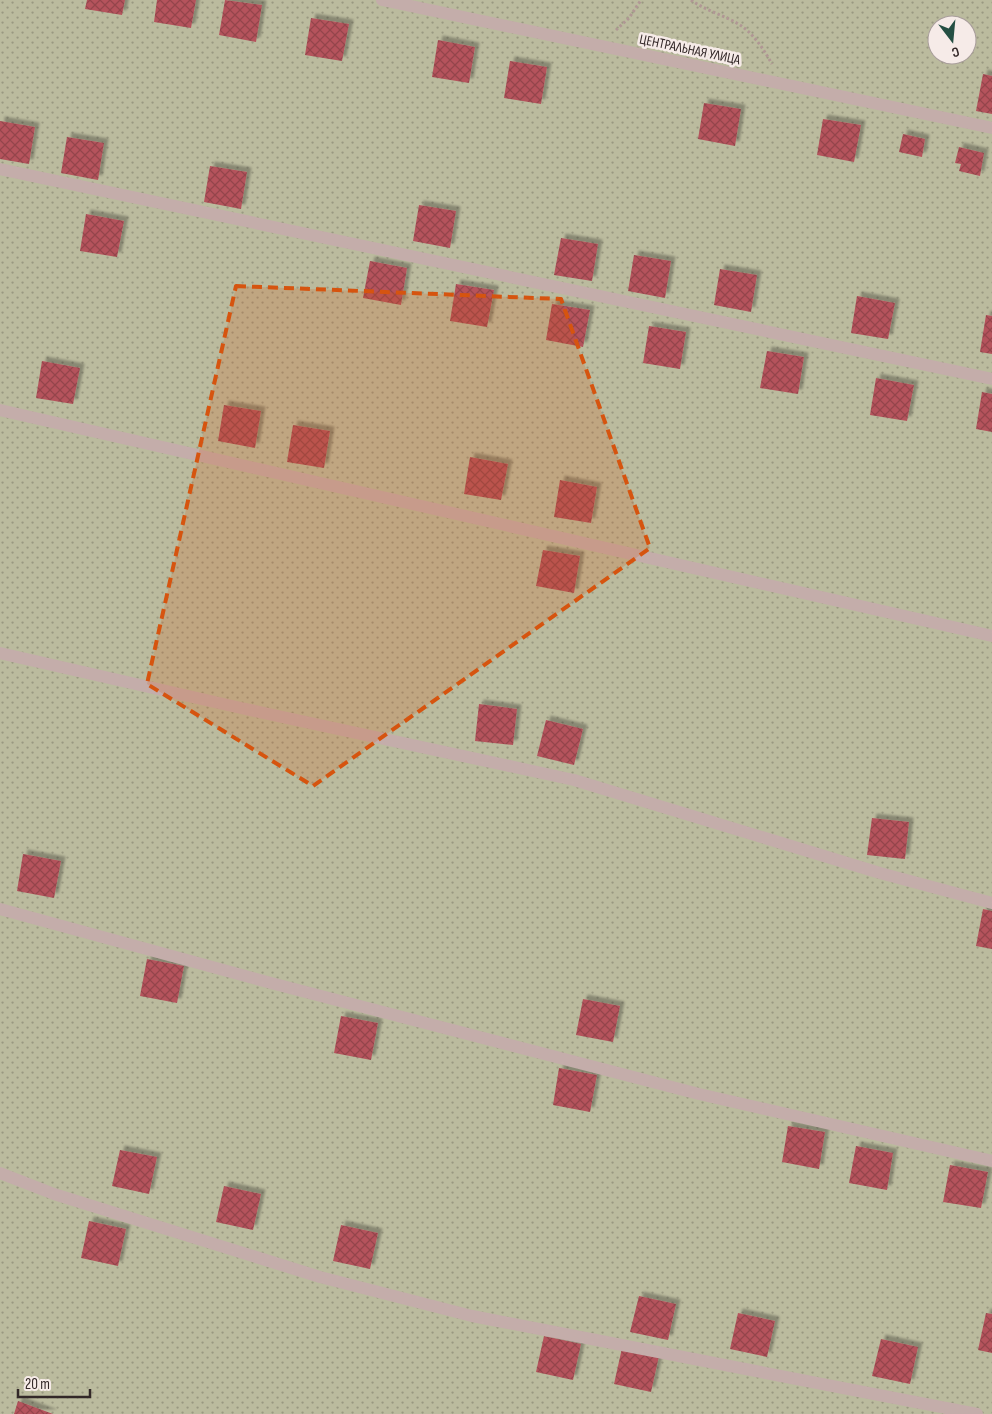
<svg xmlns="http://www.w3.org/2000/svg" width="992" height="1414" font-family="'Sofia Sans Condensed',sans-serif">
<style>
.park{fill:url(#park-dots);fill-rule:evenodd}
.building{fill:url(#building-cross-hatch);filter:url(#shadow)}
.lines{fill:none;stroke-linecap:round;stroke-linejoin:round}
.path{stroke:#b09794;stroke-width:3;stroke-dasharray:2.5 2.5;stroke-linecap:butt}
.street{stroke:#c4adaa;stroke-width:12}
.marked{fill:#d6540f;fill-opacity:0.2;stroke:#d6540f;stroke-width:4;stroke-dasharray:10 6;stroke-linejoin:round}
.labels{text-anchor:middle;stroke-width:5;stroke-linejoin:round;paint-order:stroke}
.street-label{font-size:14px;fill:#332828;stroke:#f6ebe8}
</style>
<defs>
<pattern id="park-dots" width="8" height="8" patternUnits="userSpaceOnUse" patternTransform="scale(1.25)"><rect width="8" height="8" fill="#bbbb9e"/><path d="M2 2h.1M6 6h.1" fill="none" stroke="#999881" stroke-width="1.8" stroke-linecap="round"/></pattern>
<pattern id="building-cross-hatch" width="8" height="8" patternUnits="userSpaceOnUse" patternTransform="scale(1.25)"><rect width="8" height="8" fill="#b5535c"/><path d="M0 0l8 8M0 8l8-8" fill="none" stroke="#94454c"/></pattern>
<filter id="shadow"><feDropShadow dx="4.5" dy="-4.5" stdDeviation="1" flood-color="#0004"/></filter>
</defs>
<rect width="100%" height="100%" fill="#eee0dc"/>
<path class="park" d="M0,0h992v1414h-992zM937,25h30v30h-30z"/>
<path class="building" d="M87,0h38l-3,15 -37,-6z
M157,0h39l-5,28 -37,-6z
M225,0l37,5 -6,37 -37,-7z
M311,18l38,6 -7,37 -37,-6z
M438,40l37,7 -6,36 -37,-6z
M510,61l37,6 -6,37 -37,-6z
M983,74l9,2v38l-16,-3z
M704,103l37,6 -6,37 -37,-7z
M823,119l38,6 -7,37 -37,-7z
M0,121l35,6 -6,37 -29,-5z
M903,134l22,5 -3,18 -23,-5z
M67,137l37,6 -6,37 -37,-7z
M959,147l25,6 -4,23 -21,-5 2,-7 -6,-1z
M210,166l37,6 -6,37 -37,-7z
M419,205l37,6 -6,37 -37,-7z
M86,214l38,7 -7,36 -37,-6z
M561,238l37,6 -6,37 -38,-6z
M634,255l37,6 -6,37 -37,-7z
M370,261l37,7 -6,37 -38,-7z
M720,269l37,6 -6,37 -37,-7z
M456,284l38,6 -7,37 -37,-6z
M857,296l38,7 -7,36 -37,-6z
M552,304l38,6 -7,37 -37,-7z
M986,315l6,1v38l-12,-2z
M649,326l37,6 -6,37 -37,-6z
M767,351l37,6 -6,37 -38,-6z
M42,361l38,7 -7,36 -37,-6z
M876,378l38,7 -7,36 -37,-6z
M982,392l10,2v38l-16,-3z
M224,405l37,6 -6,37 -37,-7z
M293,425l37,6 -6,37 -37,-6z
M470,457l38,7 -7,36 -37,-6z
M560,480l37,7 -6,36 -37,-6z
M543,550l37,6 -6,37 -38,-7z
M479,704l38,5 -4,36 -38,-4z
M546,720l37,9 -9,36 -37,-9z
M872,818l37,4 -4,37 -38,-4z
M23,854l38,7 -7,37 -37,-7z
M983,909l9,2v38l-16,-3z
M147,959l37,7 -7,37 -37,-7z
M583,999l37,7 -7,36 -37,-7z
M341,1016l37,7 -7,37 -37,-7z
M559,1068l38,7 -7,37 -37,-7z
M788,1126l37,6 -6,37 -37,-7z
M856,1146l37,7 -6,37 -38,-7z
M120,1150l37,7 -8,37 -37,-8z
M950,1165l38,7 -7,36 -38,-6z
M224,1186l37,8 -8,36 -37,-8z
M89,1221l37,8 -8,37 -37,-8z
M341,1225l37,8 -8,36 -37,-8z
M639,1296l37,8 -8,36 -38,-8z
M738,1313l37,8 -8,36 -37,-8z
M986,1313l6,1v39l-14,-3z
M544,1336l37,8 -8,36 -37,-8z
M881,1339l37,8 -8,37 -38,-8z
M622,1348l37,8 -8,36 -37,-8z
M18,1401l35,13h-39z"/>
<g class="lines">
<path class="path" d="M691,0c15,11 33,15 49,25 14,9 24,25 32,39
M616,30l13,-12 12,-18"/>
<path class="street" d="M382,0l610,128
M0,169l992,210
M0,410l992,226
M0,653l241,55 333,72 306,93 112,30
M0,909l271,74 428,111 293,67
M0,1173l54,21 266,83 152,39 505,98"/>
</g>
<path class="marked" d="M236,286l325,13 89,249 -337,238 -166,-102z"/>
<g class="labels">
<g class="street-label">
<text transform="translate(690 49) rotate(12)" y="5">ЦЕНТРАЛЬНАЯ УЛИЦА</text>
</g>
</g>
<g transform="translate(952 40) rotate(164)"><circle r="24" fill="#f6ebe8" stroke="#a89d9b"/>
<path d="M0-4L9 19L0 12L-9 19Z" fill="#244f43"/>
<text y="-8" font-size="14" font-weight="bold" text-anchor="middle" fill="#332828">С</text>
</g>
<path d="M18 1389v8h72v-8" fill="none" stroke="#332828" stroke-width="2.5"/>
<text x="25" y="1389" font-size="15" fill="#332828" stroke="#f6ebe8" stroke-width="4" paint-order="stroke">20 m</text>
</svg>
